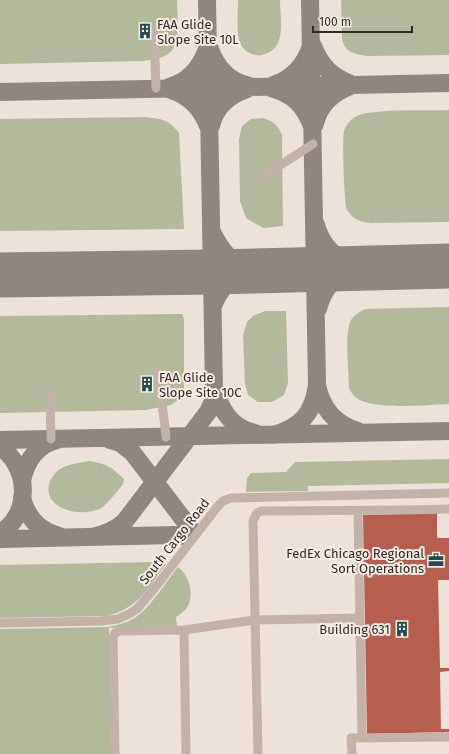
<svg xmlns="http://www.w3.org/2000/svg" width="449" height="754" font-family="'Fira Sans',sans-serif">
<style>
.green{fill:#b2ba9b}
.lines{fill:none;stroke-linecap:round;stroke-linejoin:round}
.taxiway{stroke:#8f8680;stroke-width:18}
.runway{stroke:#8f8680;stroke-width:45}
.building{fill:#b65f4f}
.minor{stroke:#c3b2a7;stroke-width:9}
.labels{text-anchor:middle;stroke-width:4;stroke-linejoin:round;paint-order:stroke}
.poi-label{font-size:13px;fill:#312926;stroke:#f6ece5;text-anchor:start}
.street-label{font-size:13px;fill:#312926;stroke:#f6ece5}
</style>
<rect width="100%" height="100%" fill="#ede2d9"/>
<path class="green" d="M0,0h177c0,15 5,45 -9,54 -7,5 -17,6 -25,7l-143,3z
M238,0h42c0,18 7,48 -15,54 -3,1 -5,2 -9,1 -7,-1 -13,-5 -16,-12 -4,-10 -2,-32 -2,-43z
M341,0h108v55l-81,1c-13,-2 -23,-3 -26,-17z
M449,110v112l-79,1c-11,-1 -17,-4 -23,-13 -3,-6 -5,-71 -3,-79 2,-6 6,-11 11,-14 15,-9 74,-6 94,-7z
M145,117c16,2 24,2 34,16l5,96 -184,2v-112z
M263,118c10,3 15,7 19,17l1,91 -20,2 -17,-10 -6,-17 -1,-62 3,-13 9,-7z
M449,307v97c-22,1 -69,5 -87,-3 -7,-3 -10,-7 -13,-13 0,-16 -5,-55 2,-68 3,-5 10,-9 15,-11z
M265,311h21l2,72 -4,12 -12,7h-14l-10,-7 -3,-11 -2,-49 4,-13 6,-6z
M182,314l2,5v74l-5,6 -8,6 -25,5 -146,3v-97z
M449,459v24l-141,3v5l-62,1 1,-14 4,-5 35,-1 9,-10z
M89,461c19,3 22,6 35,18l-1,5c-5,6 -16,21 -23,25 -2,1 -6,1 -8,2 -19,5 -51,-5 -42,-30 2,-4 6,-10 10,-12 8,-5 19,-6 29,-8z
M155,562l11,2c-18,24 -28,45 -60,52l-106,2v-53z
M178,567c11,8 16,26 10,39 -3,5 -7,8 -12,11l1,9 -68,2 2,126h-111v-125l109,-2c8,-2 17,-4 24,-8 17,-10 32,-36 45,-52z"/>
<g class="lines">
<path class="taxiway" d="M313,46c8,20 18,30 38,38
M210,49c6,18 19,32 37,36
M273,85c19,-6 32,-21 38,-39
M169,87c20,-6 31,-19 38,-38
M271,88c22,6 33,17 41,38
M171,90c19,6 30,18 37,36
M0,92l449,-9
M315,124c4,-19 17,-31 35,-38
M211,126c4,-19 19,-32 36,-37
M316,225c5,20 19,32 37,43 -20,12 -29,18 -35,41
M212,232c10,20 19,31 41,38 -20,5 -33,17 -40,36
M317,385c5,24 18,39 41,46
M214,388c7,22 17,40 41,45
M273,435c28,-8 40,-21 44,-50l-7,-385
M0,440l449,-9
M110,440l10,3 12,9 58,76
M0,447c29,19 32,67 0,86
M22,481c4,-19 14,-36 35,-41
M22,498c5,19 17,33 37,38
M92,537c13,-3 24,-7 33,-16l83,-109 5,-11 1,-13 -7,-388
M0,539l175,-4 9,1"/>
<path class="runway" d="M0,275l212,-3 237,-6"/>
</g>
<path class="building" d="M437,513v25h12v42h-11l2,88h9v3l-9,1 1,57h8v3l-82,2 -4,-219z"/>
<g class="lines">
<path class="minor" d="M154,32l2,56
M262,177l51,-33
M158,371c2,22 6,44 8,66
M50,394l1,45
M358,511l4,227
M0,623l101,-2 17,-2 11,-5 8,-5 20,-24 61,-79 5,-5 8,-3 218,-5
M184,630l2,124
M115,754l-2,-117 2,-4 5,-2 64,-1 71,-10 105,-2
M258,754l-5,-233 4,-8 4,-2c63,-1 125,0 188,-2
M352,754l-1,-16 98,-1"/>
</g>
<defs>
<symbol id="building-bare" viewBox="-9 -9 18 18"><path d="M-4-6H4V6H1V3H-1V6H-4ZM-2.5-4.3h1.7v1.8h-1.7ZM.8-4.3h1.7v1.8H.8ZM-2.5-1h1.7V.8h-1.7ZM.8-1h1.7V.8H.8Z" fill="#224d4c" stroke="#f6ece5" stroke-width="2.5" paint-order="stroke"/></symbol>
<symbol id="office-bare" viewBox="-9 -9 18 18"><path d="M-6-3h4V-5.5h4V-3h4V5H-6ZM-1-4.5V-3h2v-1.5ZM-6 0V1H6V0Z" fill="#224d4c" stroke="#f6ece5" stroke-width="2.5" paint-order="stroke"/></symbol>
</defs>
<g fill-rule="evenodd">
<use href="#building-bare" x="134" y="20" width="22" height="22"/>
<use href="#building-bare" x="136" y="373" width="22" height="22"/>
<use href="#office-bare" x="425" y="549" width="22" height="22"/>
<use href="#building-bare" x="391" y="618" width="22" height="22"/>
</g>
<g class="labels">
<g class="poi-label">
<text x="157" y="29">FAA Glide<tspan x="157" dy="15">Slope Site 10L</tspan></text>
<text x="159" y="382">FAA Glide<tspan x="159" dy="15">Slope Site 10C</tspan></text>
<text x="424" y="558" text-anchor="end">FedEx Chicago Regional<tspan x="424" dy="15">Sort Operations</tspan></text>
<text x="390" y="634" text-anchor="end">Building 631</text>
</g>
<g class="street-label">
<text transform="translate(174 541) rotate(-52)" y="5">South Cargo Road</text>
</g>
</g>
<path d="M313 26v6h99v-6" fill="none" stroke="#312926" stroke-width="2"/>
<text x="319" y="26" font-size="12" fill="#312926" stroke="#f6ece5" stroke-width="3" paint-order="stroke">100 m</text>
</svg>
